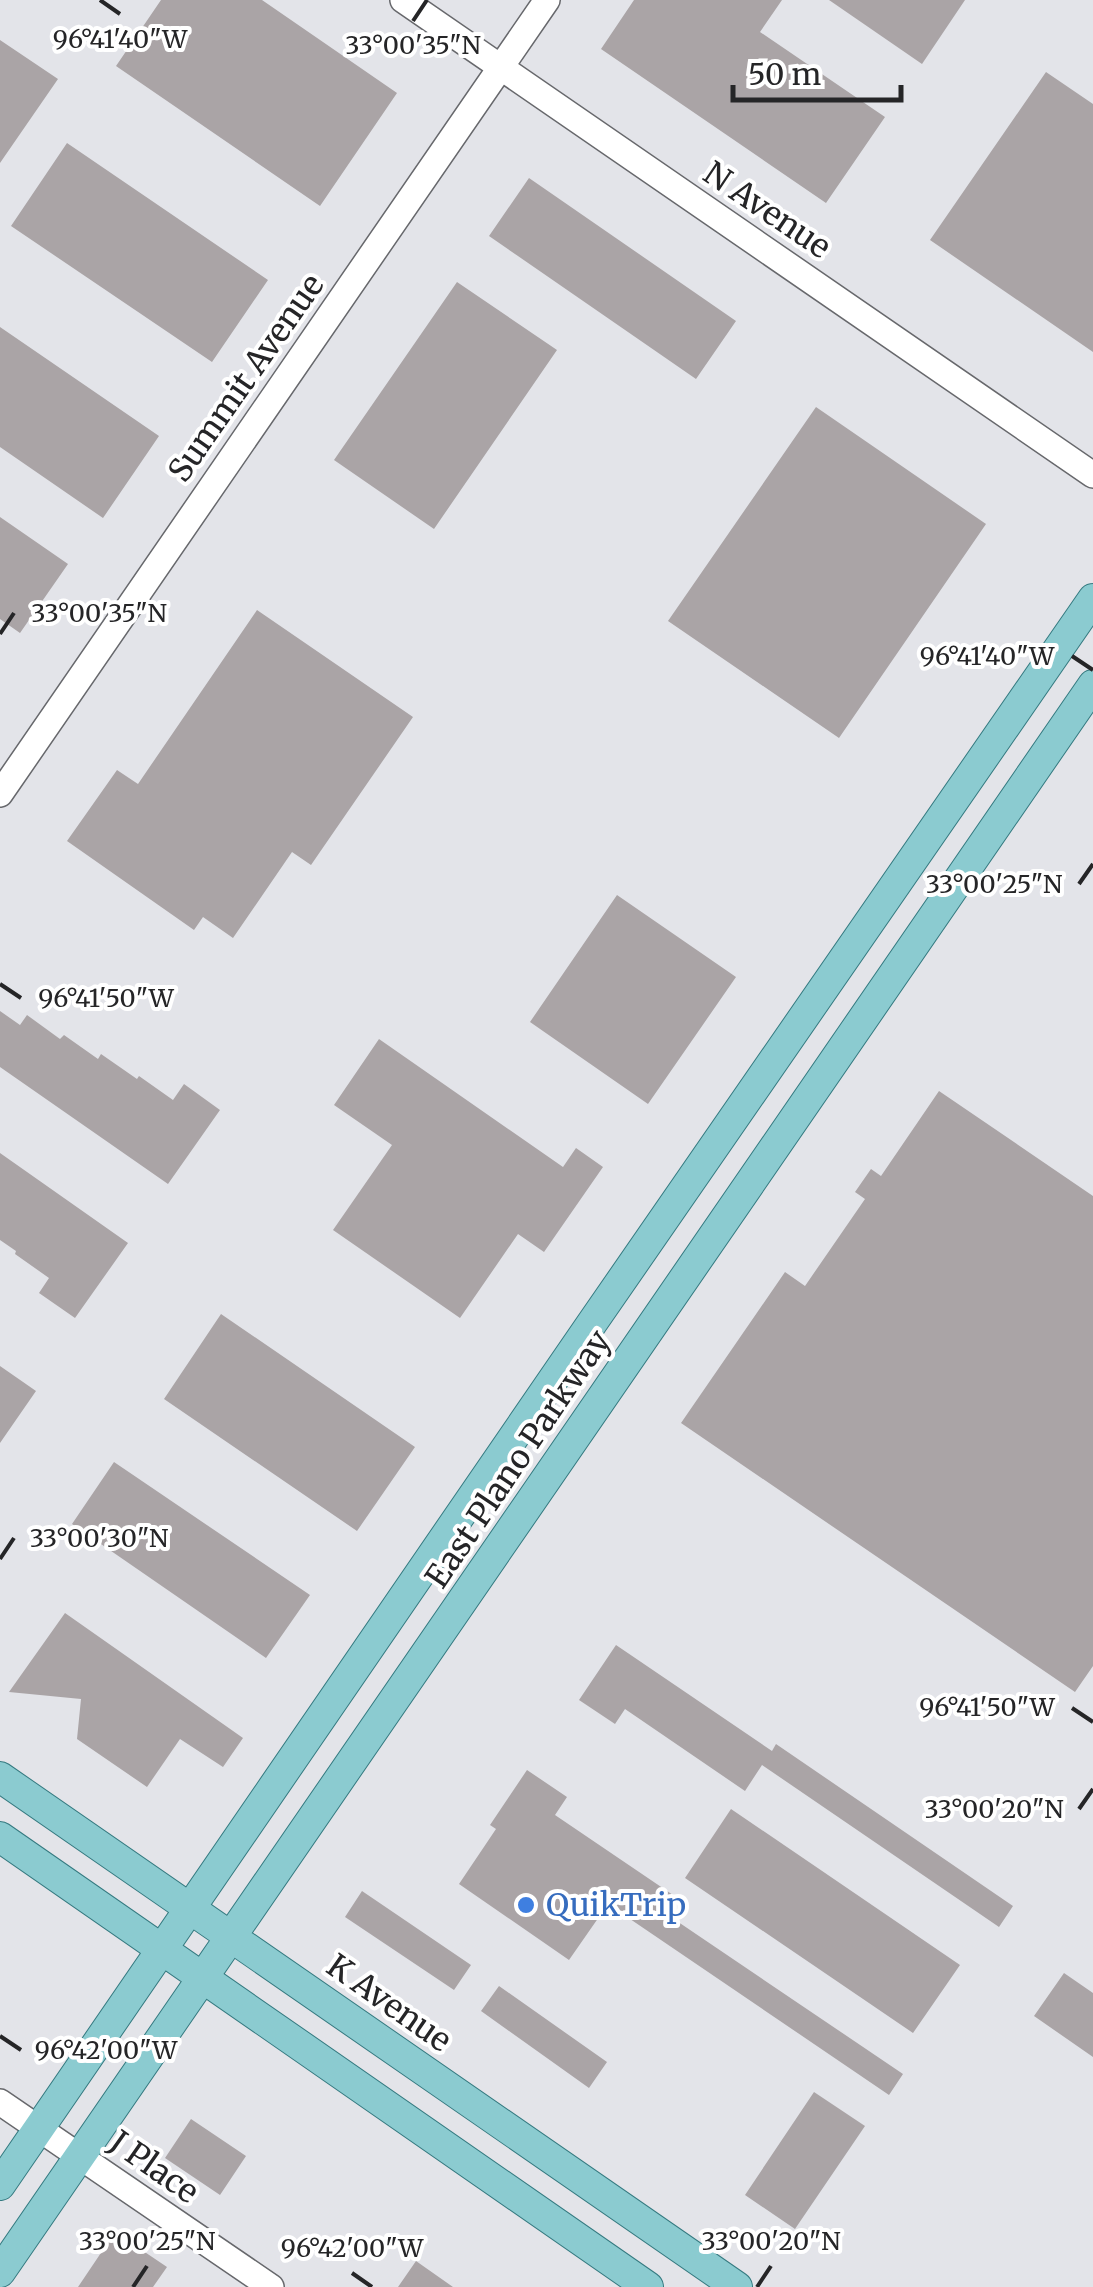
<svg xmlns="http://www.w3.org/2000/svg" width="1093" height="2287" font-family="Merriweather,serif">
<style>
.building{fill:#aaa4a6}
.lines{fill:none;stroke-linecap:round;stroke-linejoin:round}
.minor-casing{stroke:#67686c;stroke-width:28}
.major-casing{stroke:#357a80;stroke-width:32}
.minor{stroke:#fff;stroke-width:25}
.major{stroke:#8bcbd0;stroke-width:30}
.ticks{fill:none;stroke:#252527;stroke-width:4}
.shop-dot{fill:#3f7fe0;stroke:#fff;stroke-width:4}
.labels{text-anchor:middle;stroke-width:8;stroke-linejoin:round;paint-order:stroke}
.street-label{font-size:32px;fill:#252527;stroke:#fff}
.shop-label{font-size:32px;fill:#366cbe;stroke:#fff;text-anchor:start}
.ticks-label{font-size:25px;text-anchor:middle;fill:#252527;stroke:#fff;stroke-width:8;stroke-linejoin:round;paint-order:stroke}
</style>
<rect width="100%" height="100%" fill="#e3e4e9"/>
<path class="building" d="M161,0h101l135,93 -77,113 -204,-140z
M634,0h148l-22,32 125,85 -59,86 -225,-154z
M829,0h136l-43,64z
M0,40l58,39 -58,84z
M1046,72l47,32v248l-163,-112z
M67,143l201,137 -56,82 -201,-136z
M529,178l207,143 -40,58 -207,-143z
M457,282l100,68 -123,179 -100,-69z
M0,327l159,109 -56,82 -103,-71z
M816,407l170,117 -147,214 -171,-117z
M0,517l68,47 -48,69 -20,-14z
M257,610l156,107 -102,148 -19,-13 -59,86 -30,-21 -9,13 -127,-89 50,-71 21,14z
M617,895l119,82 -88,127 -118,-82z
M0,1011l20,14 7,-10 33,24 4,-4 34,24 3,-5 36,25 2,-3 34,24 11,-16 36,26 -52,74 -168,-117z
M379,1039l184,128 13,-19 27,19 -59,85 -26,-18 -58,84 -127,-88 59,-85 -58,-40z
M939,1091l154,105v470l-18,26 -394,-269 104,-151 20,14 60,-87 -10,-7 16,-23 10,7z
M0,1153l128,90 -53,75 -36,-25 10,-15 -34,-24 1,-3 -16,-11z
M221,1314l194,133 -58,84 -193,-132z
M0,1366l36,25 -36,52z
M114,1462l196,133 -44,63 -194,-134z
M65,1613l178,125 -20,29 -43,-28 -33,48 -70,-48 4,-40 -72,-7z
M616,1645l156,106 4,-7 237,162 -14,21 -237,-162 -17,26 -120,-82 -10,15 -36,-24z
M527,1770l40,27 -12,18 118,80 -11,16 241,163 -14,21 -281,-191 -39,56 -110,-76 37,-55 -6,-4z
M731,1809l229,156 -47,68 -228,-155z
M362,1891l109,74 -17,25 -109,-73z
M1064,1973l29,20v64l-59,-41z
M499,1986l108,76 -18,26 -108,-77z
M814,2092l51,34 -70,103 -50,-34z
M191,2119l55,37 -26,39 -55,-37z
M115,2232l52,35 -14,20h-75z
M416,2261l37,26h-55z"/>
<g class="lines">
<defs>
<path id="minor" d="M403,0l690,475
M0,794l547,-794
M0,2102l271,185"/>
<path id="major" d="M0,1777l737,510
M0,1837l648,450
M0,2185l592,-862 501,-724
M0,2272l1093,-1587"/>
</defs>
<use href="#minor" class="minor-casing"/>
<use href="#major" class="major-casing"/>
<use href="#minor" class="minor"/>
<use href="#major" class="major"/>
</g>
<path class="ticks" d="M100,0l20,14M413,21l14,-21M0,634l14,-21M1072,656l21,14M1079,884l14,-20M0,984l21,14M0,1559l14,-21M1072,1708l21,14M1079,1809l14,-20M0,2036l21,14M352,2273l20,14M133,2287l14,-21M757,2287l14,-21"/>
<circle class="shop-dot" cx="526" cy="1905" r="10"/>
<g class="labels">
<g class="street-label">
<text transform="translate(767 210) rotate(34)" y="11">N Avenue</text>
<text transform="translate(246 378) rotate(-55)" y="11">Summit Avenue</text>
<text transform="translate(518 1459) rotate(-56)" y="11">East Plano Parkway</text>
<text transform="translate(389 2003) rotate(35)" y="11">K Avenue</text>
<text transform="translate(154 2167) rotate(35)" y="11">J Place</text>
</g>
<g class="shop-label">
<text x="546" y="1916">QuikTrip</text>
</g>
</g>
<g class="ticks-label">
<text x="120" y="48">96°41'40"W</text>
<text x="413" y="54">33°00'35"N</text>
<text x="99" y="622">33°00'35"N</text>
<text x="987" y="665">96°41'40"W</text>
<text x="994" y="893">33°00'25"N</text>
<text x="106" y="1007">96°41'50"W</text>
<text x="99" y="1547">33°00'30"N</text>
<text x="987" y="1716">96°41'50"W</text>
<text x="994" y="1818">33°00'20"N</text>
<text x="106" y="2059">96°42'00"W</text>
<text x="147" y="2250">33°00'25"N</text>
<text x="771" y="2250">33°00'20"N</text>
<text x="352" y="2257">96°42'00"W</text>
</g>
<path d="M733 85v15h168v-15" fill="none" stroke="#252527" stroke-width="5"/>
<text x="748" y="85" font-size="30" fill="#252527" stroke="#ffffff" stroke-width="8" paint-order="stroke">50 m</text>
</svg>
